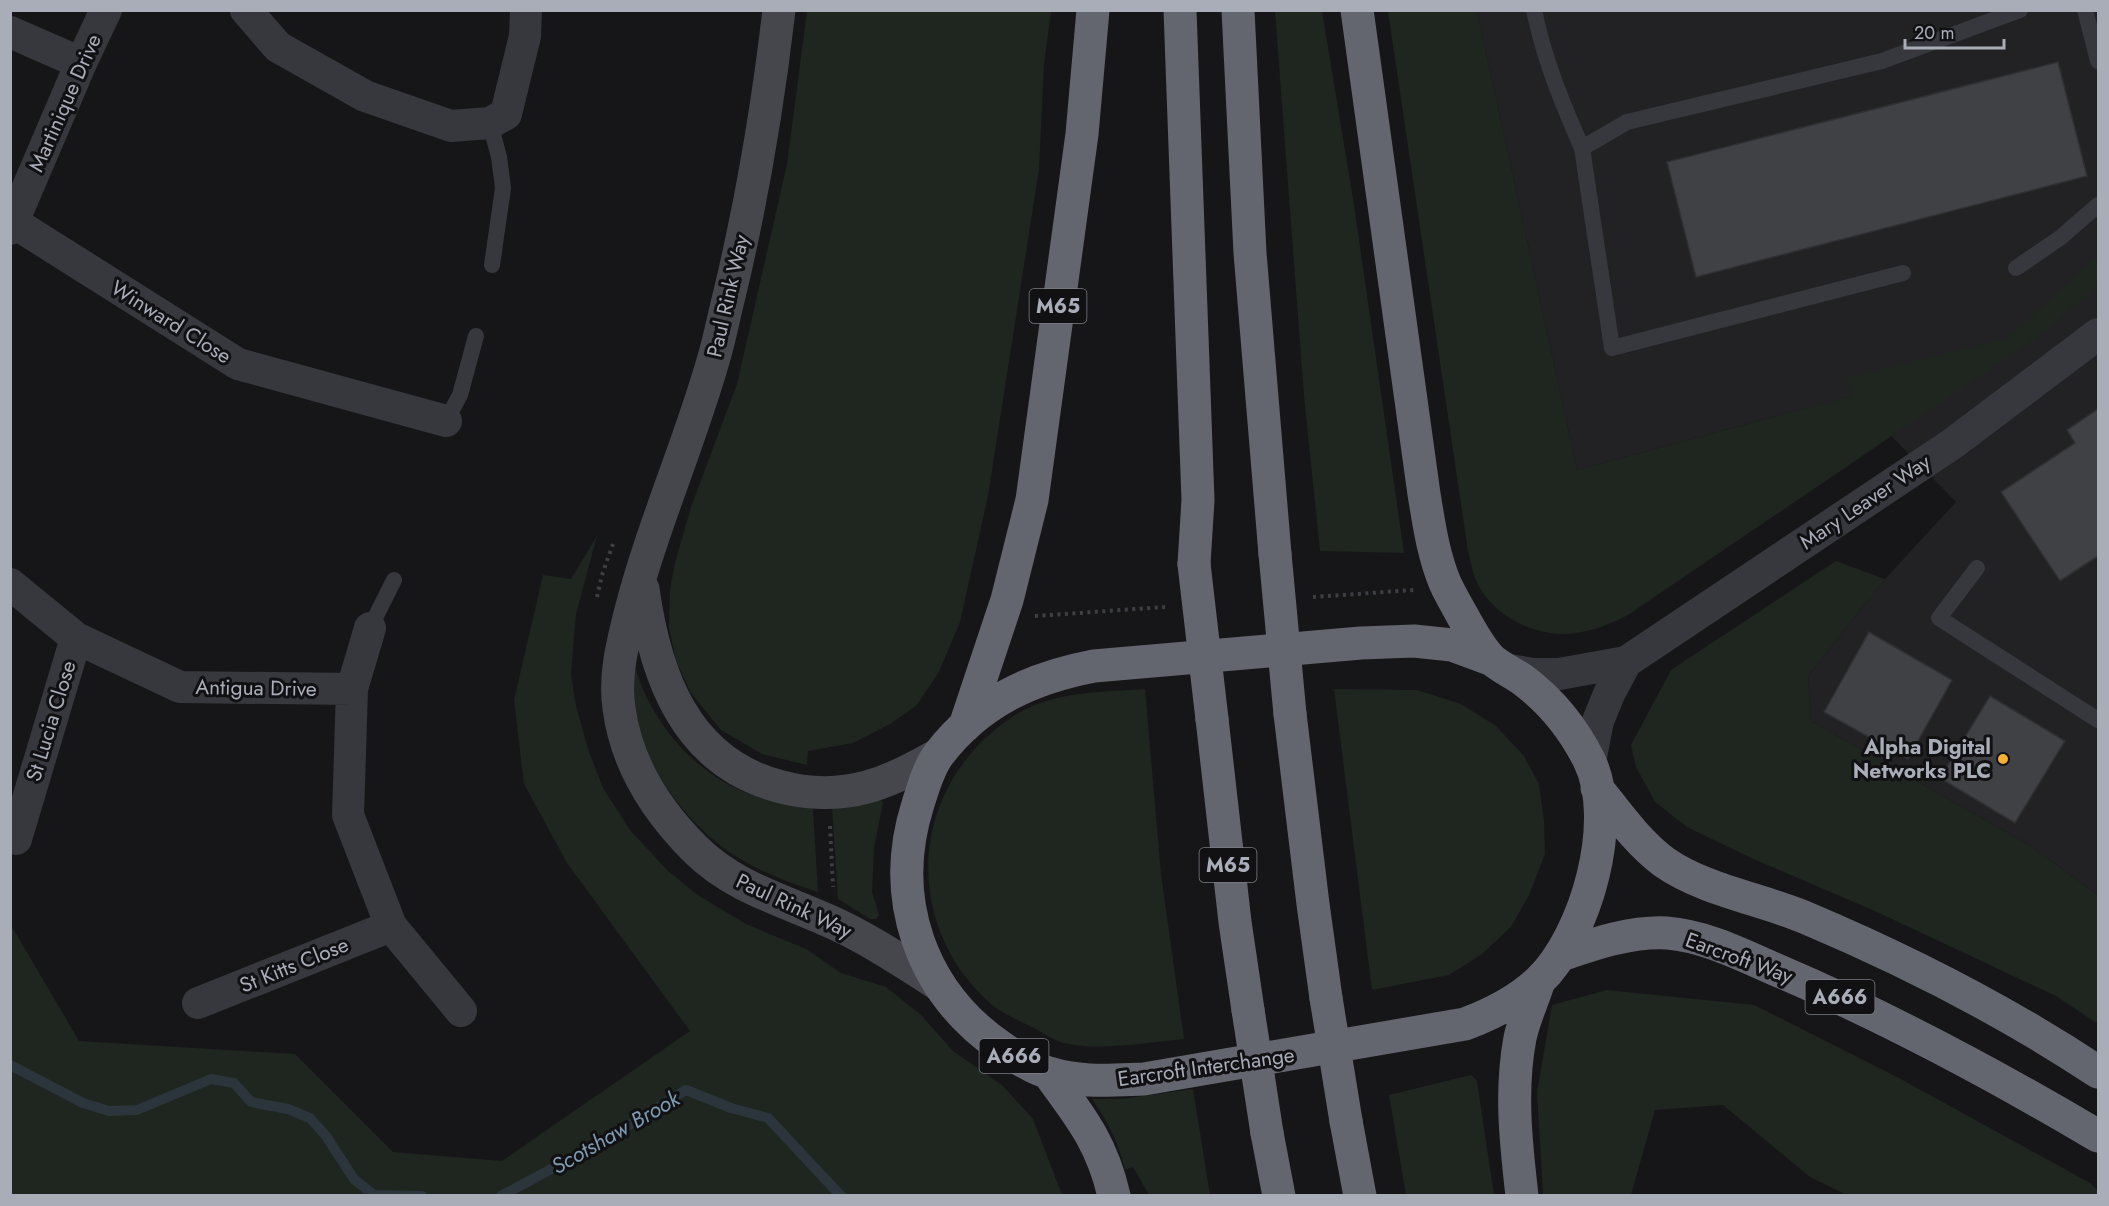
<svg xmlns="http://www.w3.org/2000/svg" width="2109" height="1206" font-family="Jost,sans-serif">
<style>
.built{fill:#222225}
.green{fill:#1e261f}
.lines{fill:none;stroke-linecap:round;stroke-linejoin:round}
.stream{stroke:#2c353c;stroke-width:10}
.building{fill:#404145;stroke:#303034;stroke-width:1.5}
.path{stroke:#3d3f44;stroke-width:4;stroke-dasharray:3 4.5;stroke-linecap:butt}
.lane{stroke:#37383d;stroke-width:16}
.street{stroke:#37383d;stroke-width:32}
.secondary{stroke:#45474d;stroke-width:33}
.highway{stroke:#63666e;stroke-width:33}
.highway-bridge{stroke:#63666e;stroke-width:33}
.poi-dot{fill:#f2b134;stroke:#111113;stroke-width:2}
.labels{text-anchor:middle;stroke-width:6;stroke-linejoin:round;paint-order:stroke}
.shield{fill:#111113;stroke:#7b7e86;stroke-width:1.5}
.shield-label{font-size:20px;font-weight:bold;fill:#a8adb8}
.street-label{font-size:21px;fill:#a8adb8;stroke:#111113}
.poi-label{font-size:21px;font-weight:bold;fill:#a8adb8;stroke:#111113;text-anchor:end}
.water-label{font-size:22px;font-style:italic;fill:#7f9bb3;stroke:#111113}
</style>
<rect width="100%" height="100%" fill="#161618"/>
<path class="built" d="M1477,11h621v884l-69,-50 -218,-124 -3,-45 77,-97 71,-77 -104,-106 -275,74z"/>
<path class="green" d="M807,11h244l-7,53 -5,105 -51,327 -28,126 -21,50 -22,33 -27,19 -37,19 -45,8 -1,14 -45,-11 -41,-24 -30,-37 -15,-32 -7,-34 1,-38 5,-26 16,-56 46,-123 50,-220z
M1275,11h47l32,194 50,348 -84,-2 -16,-155z
M1388,11h89l100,459 274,-74 -4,-19 161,-39 90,-83v30l-50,45 -420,285c-21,11 -43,19 -67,19 -35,-1 -73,-23 -86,-56 -3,-9 -5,-18 -7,-27z
M597,536l-21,78 -5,60 5,32 13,46 14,36 27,42 38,41 31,25 47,28 60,25 35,24 45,14 35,28 32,36 50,35 30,33 29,76h-1051v-270l68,116 216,13 98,98 109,9 188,-130 -123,-168 -43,-79 -10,-84 29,-125 28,4z
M1836,561l49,18 -77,97 3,45 218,124 69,50v129l-42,-28 -179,-84 -128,-55 -62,-30 -32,-25 -19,-35 -5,-22 40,-75z
M634,663c15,57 60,111 116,131 20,8 41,11 63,15l5,83c-26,-8 -52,-18 -76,-32 -48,-27 -97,-90 -107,-144 -2,-11 -8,-25 -7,-36 0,-5 4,-12 6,-17z
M1145,689l16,185 23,165c-35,3 -93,14 -126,2 -8,-3 -16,-9 -24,-13 -14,-7 -31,-14 -43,-24 -94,-83 -80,-225 26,-290 38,-23 85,-22 128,-25z
M1334,689l83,1 44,14 35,22 28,30 15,28 5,37 1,33 -16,41 -18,32 -29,27 -33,21 -77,15z
M878,798l5,4 -9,46 -2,44 7,23 -3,4h-6l-32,-20 -6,-91z
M1607,990l147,15 145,73 191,105 8,8v4h-251l-37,-18 -87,-72 -68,5 -24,85h-88l-6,-103 15,-87z
M1471,1075l6,6 17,114h-88l-17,-100z
M1193,1089l17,106h-61l-16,-28 -8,3c-7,-29 -16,-46 -33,-71h30z"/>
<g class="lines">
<path class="stream" d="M10,1065l73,38 26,8 28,-1 74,-31 23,4 17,19 37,7 22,9 16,18 28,43 20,16 48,1
M501,1196l97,-52 88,-54 45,18 37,10 73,78"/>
</g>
<path class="building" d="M2058,62l29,114 -391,101 -29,-115z
M2098,409v147l-38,25 -59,-89 74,-49 -8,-13z
M1869,632l83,48 -44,79 -84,-47z
M1990,696l75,45 -50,82 -75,-45z"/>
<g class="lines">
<path class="path" d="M597,597l5,-22 11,-31
M1313,597l101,-7
M1035,616l130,-9
M830,826l3,61"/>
<path class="lane" d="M1534,10c10,49 28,93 48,138
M2085,10l13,51
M490,123l9,34 4,31 -11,77
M2016,268l44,-30 38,-33
M1903,273l-291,75 -30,-200 45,-26 255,-61 138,-51
M446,421l14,-26 16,-59
M1977,568l-38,50 159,102
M370,628l24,-48"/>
<path class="street" d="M246,10l32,37 87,49 86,30 39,-3 16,-9 19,-78 1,-26
M10,32l71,31
M13,222l225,142 208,57
M10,229l71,-166 25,-53
M10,584l66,54 104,49 172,2
M370,628l-18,61 -4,126 43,111 70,85
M1509,670l24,4h26l67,-12 326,-218 146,-110
M1590,762l8,-41 11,-27 17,-32
M16,839l60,-201
M198,1003l193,-77"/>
<path class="secondary" d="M779,10c-11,95 -27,190 -49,282 -6,23 -10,46 -17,69 -24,84 -60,164 -82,249 -8,32 -17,65 -12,98 7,55 38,103 76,141 42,42 97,53 149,79 33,16 64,37 95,57
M643,589c12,86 42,172 135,197 28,8 60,9 89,1 26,-7 48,-20 71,-32"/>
<path class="highway" d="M1180,10l18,490 -4,64
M1238,10l12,243 25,301
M1357,10l67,484c5,30 9,60 21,89 5,11 11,21 17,32 8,14 16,30 27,42 7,8 24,16 34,23 28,21 50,48 66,80 30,60 -3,176 -50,221 -21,20 -47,33 -74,43l-321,55c-32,1 -65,4 -95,-6 -17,-5 -33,-16 -48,-26 -81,-56 -113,-149 -83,-243 5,-16 11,-37 21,-50 40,-52 92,-76 155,-88l267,-23 53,-2 38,4 38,14
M1290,714l23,190 13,94
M1212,719l23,203 13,88
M965,726l42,-126 25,-100 50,-366 11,-124
M1597,788c21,26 40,54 67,74 38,27 96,37 140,55 102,43 202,94 294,155
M1561,955c33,-11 70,-24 106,-22 39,3 77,23 112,38 110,47 216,104 319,165
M1049,1074c31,42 53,69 65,122
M1346,1121l14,75
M1267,1133l12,63
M1522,1196c-6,-53 -12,-105 -2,-158 4,-19 13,-38 19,-57"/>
<path class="highway-bridge" d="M1275,554l15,160
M1194,564l18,155
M1326,998l20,123
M1248,1010l19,123"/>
</g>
<circle class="poi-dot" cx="2003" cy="759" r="6"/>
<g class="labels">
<g class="shield">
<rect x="1029.5" y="289" width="57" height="34" rx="4.5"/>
<rect x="1199.5" y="848" width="57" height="34" rx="4.5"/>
<rect x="1805.5" y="980" width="69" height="34" rx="4.5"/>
<rect x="979.5" y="1039" width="69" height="34" rx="4.5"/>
</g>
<g class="shield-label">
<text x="1058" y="313">M65</text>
<text x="1228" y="872">M65</text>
<text x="1840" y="1004">A666</text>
<text x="1014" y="1063">A666</text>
</g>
<g class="street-label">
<text transform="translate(65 103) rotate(-66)" y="7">Martinique Drive</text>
<text transform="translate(728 296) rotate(-77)" y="7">Paul Rink Way</text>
<text transform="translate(171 322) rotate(32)" y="7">Winward Close</text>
<text transform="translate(1865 502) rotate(-34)" y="7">Mary Leaver Way</text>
<text transform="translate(256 688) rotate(1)" y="7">Antigua Drive</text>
<text transform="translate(51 721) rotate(-73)" y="7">St Lucia Close</text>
<text transform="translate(794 906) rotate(25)" y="7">Paul Rink Way</text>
<text transform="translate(1739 958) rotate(20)" y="7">Earcroft Way</text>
<text transform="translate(294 965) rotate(-22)" y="7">St Kitts Close</text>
<text transform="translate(1206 1067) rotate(-8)" y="7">Earcroft Interchange</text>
</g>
<g class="poi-label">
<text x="1991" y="754">Alpha Digital<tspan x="1991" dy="24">Networks PLC</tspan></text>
</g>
<g class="water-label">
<text transform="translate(615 1132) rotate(-30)" y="8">Scotshaw Brook</text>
</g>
</g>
<rect width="2109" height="1206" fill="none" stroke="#a8adb8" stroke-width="24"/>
<path d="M1905 39v9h99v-9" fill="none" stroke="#a8adb8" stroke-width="3"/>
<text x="1914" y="39" font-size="18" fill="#a8adb8" stroke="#111113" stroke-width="4.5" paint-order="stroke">20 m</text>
</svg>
